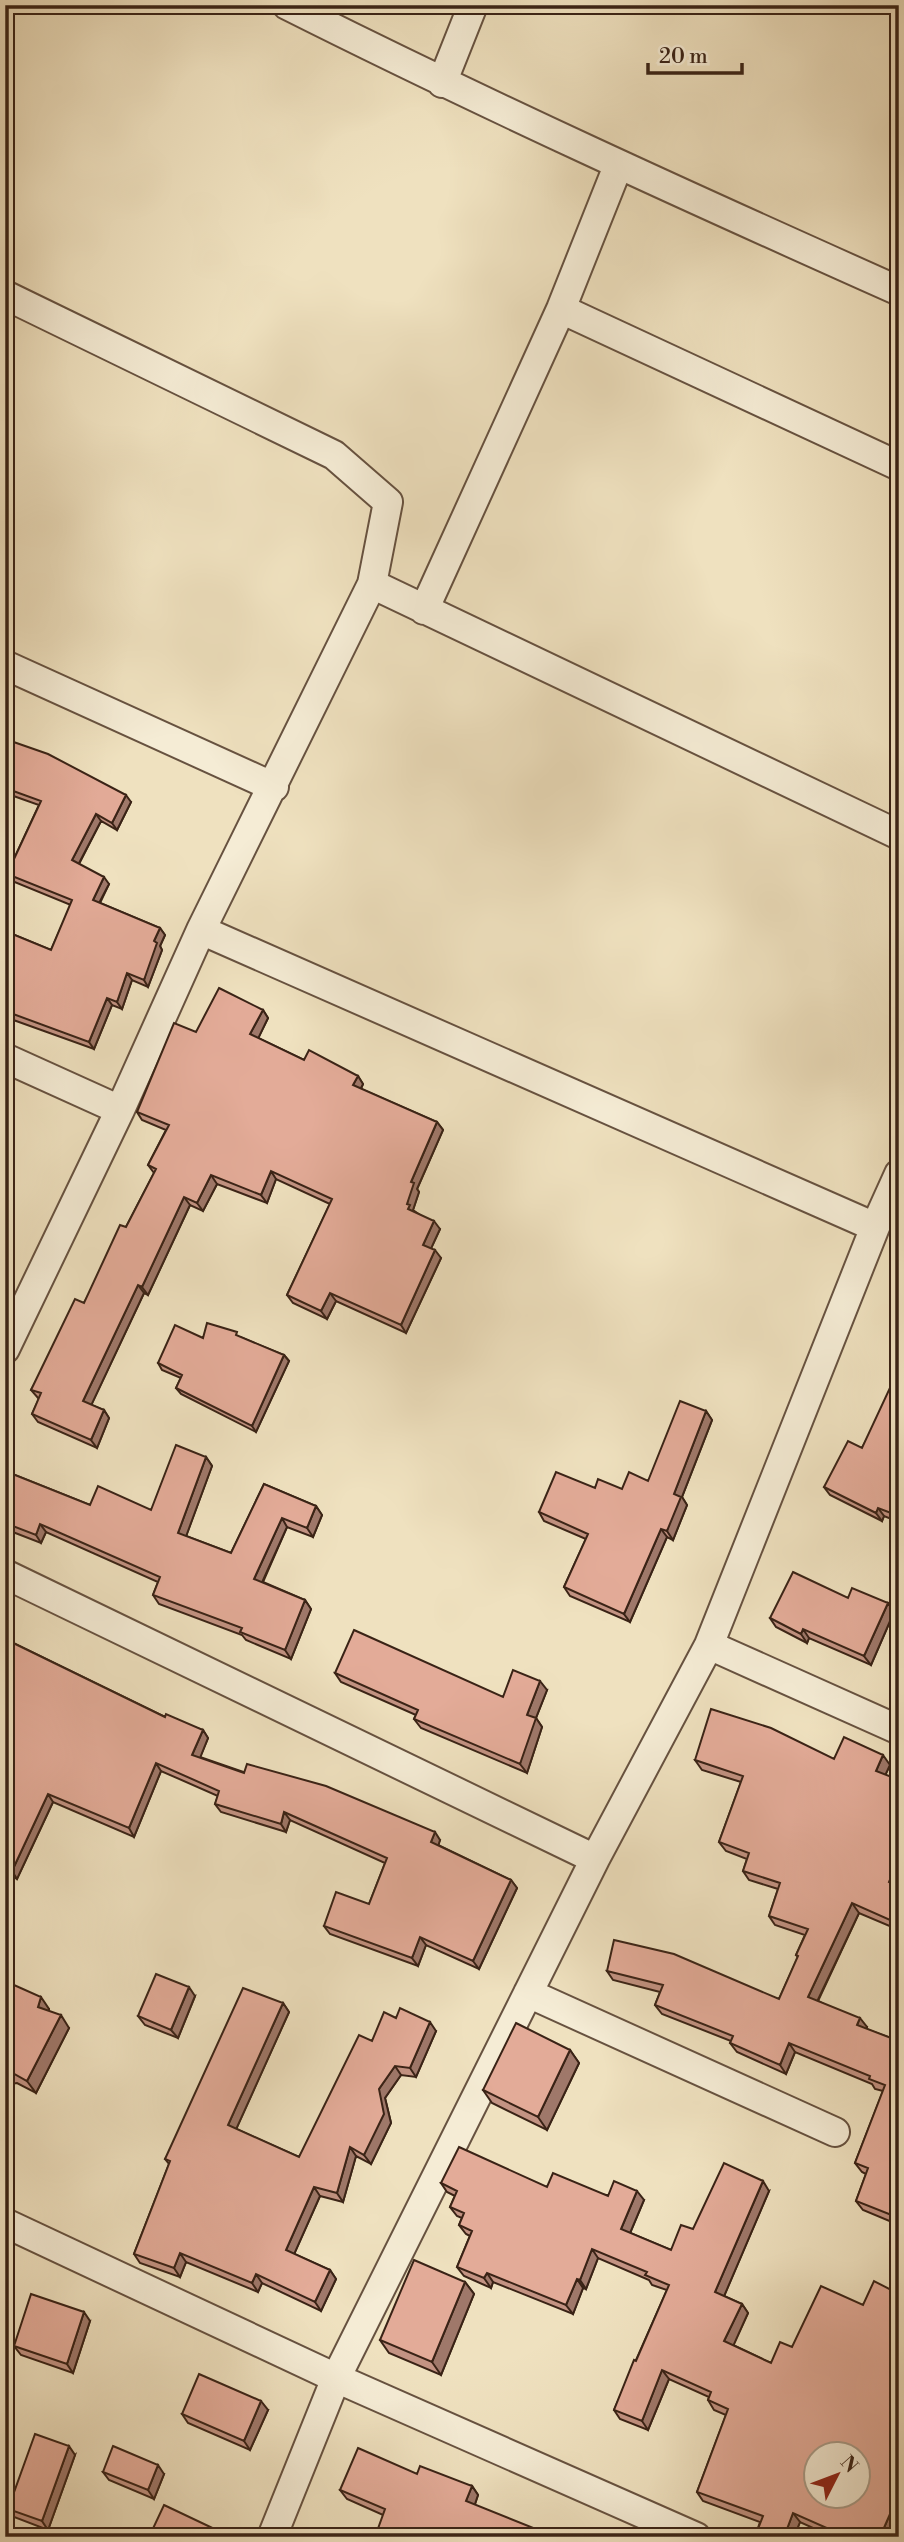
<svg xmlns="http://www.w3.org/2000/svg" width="904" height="2542" font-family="'Libre Bodoni',serif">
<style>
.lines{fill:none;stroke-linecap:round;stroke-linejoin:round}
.street-casing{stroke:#675240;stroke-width:32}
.street{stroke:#f5ecd5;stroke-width:28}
.wall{fill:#c39383;stroke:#3a2316;stroke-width:2}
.shaded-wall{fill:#9f786a;stroke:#3a2316;stroke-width:2}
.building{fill:#e3ab98;stroke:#3a2316;stroke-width:2;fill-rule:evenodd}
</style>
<rect width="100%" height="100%" fill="#efe1bf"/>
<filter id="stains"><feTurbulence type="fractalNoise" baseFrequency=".00286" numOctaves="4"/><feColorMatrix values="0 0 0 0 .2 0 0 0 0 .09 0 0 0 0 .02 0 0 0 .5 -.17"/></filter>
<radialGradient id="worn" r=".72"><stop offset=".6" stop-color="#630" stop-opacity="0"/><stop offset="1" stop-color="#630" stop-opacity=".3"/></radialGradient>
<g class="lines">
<defs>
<path id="street" d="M287,5c201,101 406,194 612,286
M442,83l31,-78
M5,295l329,160 54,47 -16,82 -171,346 -81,180 -115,239
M561,309l338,157
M372,584l527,251
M424,610l137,-301 57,-143
M5,665l269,122
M201,930l674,297
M5,1058l115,52
M5,1574l590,285
M709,1645l190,85
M528,1993l307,139
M5,2223l331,155 360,159
M272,2537l64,-159 259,-519 114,-214 166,-418 24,-53"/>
</defs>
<use href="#street" class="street-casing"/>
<use href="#street" class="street"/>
</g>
<path class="wall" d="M5,739l126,63 -14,28 -16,-9 -22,43 30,20 -9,19 60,25 5,7 -5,11 2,4 -14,37 -16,-7 -10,29 -10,-4 -18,44 -89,-32v-86l46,19 20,-45 -59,-24 -5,-7 32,-69 -34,-12z
M263,1010l5,8 -10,20 46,22 54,16 5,8 -2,5 76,33 6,8 -26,59 2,3 -6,18 27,19 -9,19 10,10 -35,75 -70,-32 -9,18 -34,-16 -6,-8 43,-91 -54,-25 -9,24 -50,-19 -14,27 -13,-6 -42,90 -4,-2 -53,112 13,5 5,8 -12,30 -59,-26 -6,-8 7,-15 -8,-9 53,-87 42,-76 28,-54 -6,-8 18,-35 -24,-10 -5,-8 59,-80z
M240,1337l44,18 5,6 -33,71 -75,-38 -5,-6 5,-10 -19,-8 -4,-7 45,-25z
M899,1379v143l-15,-6 -2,5 -52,-26 -6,-8 38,-39z
M706,1411l6,9 -30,77 5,8 -14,35 -6,-3 -37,85 -60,-26 -6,-9 22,-48 -42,-18 -5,-9 56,-24 27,1 26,-8z
M206,1457l6,9 -26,70 45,17 33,-69 52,22 6,9 -9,22 -26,-10 -24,55 42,18 6,9 -20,50 -45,-19 -4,-5 -83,-31 -6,-9 5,-13 -112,-50 -5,11 -36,-14v-58l85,34 61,5z
M848,1598l40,5 6,9 -23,53 -62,-27 -2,5 -31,-16 -6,-9z
M5,1639l160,78 38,13 5,8 -8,19 240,83 -2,5 73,35 6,8 -38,81 -53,-24 -8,21 -88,-32 -6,-8 45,-22 16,-41 -95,-43 -4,12 -65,-20 -6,-8 3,-8 -57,-25 -27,66 -81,-35 -36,77 -12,-6z
M335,1673l168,24 44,-7 -11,28 6,9 -15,46 -106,-45 -7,-9 2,-4 -75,-33z
M834,1759l56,6 -5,10 12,111 2,1v43l-40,-17 -41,88 49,26 -1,2 33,12v184l-36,-15 -7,-9 10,-27 -4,-2 -7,-9 28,-72 -8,-2 -3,-5 -77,-32 -9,22 -49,-22 -7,-9 1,-2 -69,-27 -7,-9 5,-13 -47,-12 -6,-9 172,28 19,-42 -2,-2 9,-20 -30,-10 -6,-9 9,-27 -29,-9 -6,-9 4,-12 -21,-8 -7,-9 22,-60 -39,-12 -7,-10z
M5,1981l44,28v2l20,17 -33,65 -19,-10 -12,2z
M195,1996l-17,42 -33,-13 -7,-9z
M283,2003l6,9 -53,117 63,28 73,-116 24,-23 40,13 -20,46 -15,-2 -16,23 6,25 -20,41 -15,-8 -13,46 -23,-6 -26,58 36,16 6,9 -15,32 -59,-28 -4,9 -72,-30 -6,15 -40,-14 -6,-9 35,-90 -4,-5z
M570,2050l9,13 -32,67 -55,-27 -9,-13z
M441,2183l106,4 97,13 -14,33 41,17 22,-21 76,-38 -45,105 18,8 6,9 -15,32 38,18 21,-16 71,-42 36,-11v224l-9,19h-57l-33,-15 -6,15h-36l-2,-3 4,-12 -57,-21 -6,-9 29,-77 -12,-5 -6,-10 1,-3 -40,-18 -21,51 -28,-11 -6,-9 53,-120 -15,-5 -3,-5 -51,-22 -12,31 -3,-1 -10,26 -80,-32 -2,6 -27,-12 -7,-9 13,-31 -4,-2 -7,-9 3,-7 -5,-2 -7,-9 5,-11 -8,-4z
M465,2282l9,12 -33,81 -52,-22 -9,-13z
M90,2321l-17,52 -52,-18 -7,-9z
M268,2410l-18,40 -62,-27 -6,-9z
M75,2455l-27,75 -34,-13 -6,-8z
M103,2472l61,2 -10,25 -45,-19z
M417,2474l55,12 6,9 -3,9 -92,11 -36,-16 -7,-9z"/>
<path class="shaded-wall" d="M126,795l5,7 -14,28 -5,-7z
M96,814l5,7 -24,46 -5,-7z
M8,852l4,4 -7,17v-13z
M104,877l5,7 -12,23 -4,-7z
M160,928l5,7 -5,11 2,4 -14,37 -4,-7 10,-39z
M127,973l5,7 -10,29 -5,-7z
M107,998l5,7 -18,44 -5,-7z
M263,1010l5,8 -12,25 -6,-9z
M358,1076l5,8 -5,10 -5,-9z
M437,1122l6,8 -26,59 2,3 -6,18 2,3 -7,-4 -1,-5 4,-22z
M271,1171l5,8 -9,24 -6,-8z
M211,1175l6,9 -14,27 -6,-8z
M184,1197l6,8 -42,90 -6,-8z
M434,1221l6,8 -11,24 -6,-8z
M435,1250l6,8 -35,75 -5,-8z
M138,1285l6,8 -55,117 -6,-9z
M330,1293l6,8 -9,18 -6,-8z
M284,1355l5,6 -33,71 -4,-6z
M104,1410l5,8 -12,30 -6,-8z
M706,1411l6,9 -30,77 5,8 -14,35 -6,-9 7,-37z
M206,1457l6,9 -28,76 -6,-9z
M316,1506l6,9 -9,22 -6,-9z
M878,1508l6,8 -2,5 -6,-8z
M282,1518l5,9 -27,60 -6,-8z
M40,1524l6,8 -5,11 -5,-8z
M661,1529l6,8 -37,85 -6,-8z
M305,1600l6,9 -20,50 -6,-9z
M888,1603l6,9 -23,53 -7,-9z
M803,1629l6,9 -2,5 -6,-9z
M540,1681l7,9 -11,28 6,9 -15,46 -7,-9 7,-49z
M203,1730l5,8 -10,25 -6,-8z
M883,1755l7,10 -7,15 -7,-9z
M156,1763l5,8 -27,66 -5,-9z
M897,1779l2,4v12l-6,-8z
M48,1794l5,8 -36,77 -5,-8z
M284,1812l6,8 -4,12 -5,-8z
M435,1832l5,8 -3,10 -6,-8z
M899,1858v25l-4,9 -6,-10z
M511,1880l6,8 -38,81 -6,-8z
M852,1903l7,10 -44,93 -7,-9z
M420,1937l6,8 -8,21 -6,-8z
M189,1987l6,9 -17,42 -7,-8z
M41,1997l8,12 -3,10 -8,-12z
M283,2003l6,9 -55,122 -6,-9z
M61,2015l8,13 -33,65 -9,-12z
M860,2018l7,9 -3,8 -7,-10z
M430,2022l6,9 -20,46 -6,-9z
M789,2043l6,9 -9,22 -6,-9z
M570,2050l9,13 -32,67 -9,-13z
M395,2066l6,9 -16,23 6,25 -20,41 -7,-9 15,-66z
M350,2147l6,9 -13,46 -6,-9z
M763,2181l6,10 -47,110 -7,-9z
M314,2187l6,9 -28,63 -6,-9z
M637,2191l7,9 -16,38 -7,-9z
M592,2249l6,9 -12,31 -6,-9z
M180,2253l6,9 -6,15 -6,-9z
M330,2270l6,9 -15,32 -6,-9z
M487,2273l6,9 -2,6 -7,-10z
M256,2274l6,9 -4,9 -6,-9z
M577,2279l6,9 -10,26 -7,-9z
M465,2282l9,12 -33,81 -9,-13z
M742,2304l6,9 -17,38 -7,-10z
M84,2312l6,9 -17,52 -6,-9z
M662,2370l7,9 -21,51 -6,-9z
M261,2401l7,9 -18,40 -6,-9z
M69,2446l6,9 -27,75 -6,-9z
M158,2465l6,9 -10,25 -6,-9z
M472,2486l6,9 -5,15 -7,-9z
M893,2507l6,9v2l-9,19h-10z
M793,2513l7,9 -6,15h-10z
M541,2531l4,6h-6z"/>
<path class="building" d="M5,739l43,15 78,41 -14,28 -16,-9 -24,46 32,17 -11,23 67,28 -6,13 3,2 -13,37 -17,-7 -10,29 -10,-4 -18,44 -84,-31v-80l46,19 21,-50 -65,-26 34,-73 -36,-13z
M5,850l3,2 -3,8z
M219,988l44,22 -13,24 54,26 5,-10 49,26 -5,9 84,37 -26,60 3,1 -7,21 3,1 -2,4 26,12 -11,24 12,5 -34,75 -71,-32 -9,18 -34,-16 45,-96 -61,-28 -10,24 -50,-20 -14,28 -13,-6 -42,90 -4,-2 -55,116 21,9 -13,30 -59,-26 9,-21 -10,-3 44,-91 9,4 36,-78 6,2 30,-58 -8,-4 21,-40 -32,-13 37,-89 22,9z
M207,1323l30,9 -1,3 48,20 -32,71 -76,-38 6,-13 -24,-12 17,-38 28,13z
M895,1377l4,2v137l-21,-8 -2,5 -52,-26 24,-46 14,7z
M680,1401l26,10 -32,83 7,3 -14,34 -6,-2 -37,85 -60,-27 24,-53 -49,-22 17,-40 39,16 3,-9 24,10 7,-17 19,9z
M176,1445l30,12 -28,76 53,20 33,-69 52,22 -9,22 -25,-10 -28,61 51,21 -20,50 -45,-18 2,-4 -89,-33 7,-18 -120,-53 -4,11 -31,-12v-52l85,34 8,-19 53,24z
M793,1572l55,26 4,-10 36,15 -24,53 -61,-27 -2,5 -31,-16z
M354,1630l149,67 10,-27 27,11 -13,34 9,3 -16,46 -106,-45 4,-9 -83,-37z
M5,1639l160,78 1,-3 37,16 -11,25 52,18 3,-9 79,22 109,46 -4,10 80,38 -38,81 -53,-24 -8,21 -88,-32 12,-34 33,12 18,-46 -103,-46 -3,12 -66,-20 4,-13 -63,-28 -27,65 -81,-34 -36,77 -7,-3z
M711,1709l60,19 63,31 10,-22 39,18 -7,16 21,8 -4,8 6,3v68l-10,24 10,5v37l-47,-21 -44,94 52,21 -3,7 42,16v177l-43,-17 12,-33 -13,-5 30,-78 -16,-6 1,-3 -81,-33 -9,22 -50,-22 3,-7 -78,-31 8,-20 -56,-14 7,-31 60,14 105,45 19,-43 -2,-1 12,-26 -39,-13 11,-33 -37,-12 6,-18 -30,-11 24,-66 -48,-16z
M156,1974l33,13 -18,43 -33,-14z
M5,1981l36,16 -3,10 23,8 -34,66 -18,-10h-4z
M243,1988l40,15 -55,122 71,32 60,-122 13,6 12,-29 12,6 4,-10 30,14 -20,46 -15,-2 -16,23 5,25 -20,41 -14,-8 -13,46 -23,-6 -28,63 44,20 -15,32 -59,-28 -4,9 -72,-30 -6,15 -40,-14 36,-93 -5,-2z
M516,2023l54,27 -32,67 -55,-27z
M459,2147l88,40 6,-14 55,23 6,-15 23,10 -16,38 50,21 10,-25 12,4 31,-66 39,18 -48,111 27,12 -18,37 47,22 9,-21 12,5 29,-61 42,19 11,-24 25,13v216l-6,-3 -13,30h-33l-54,-24 -9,24h-21l-7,-3 7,-18 -66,-24 31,-83 -20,-9 3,-8 -49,-22 -20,51 -28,-11 20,-50 2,1 33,-76 -24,-10 2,-3 -55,-23 -12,31 -3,-1 -11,26 -79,-32 -3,5 -27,-11 15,-36 -13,-6 5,-12 -14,-6 7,-16 -16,-8zM816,2454h42v42h-42z
M414,2260l51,22 -33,80 -52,-22z
M31,2294l53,18 -17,52 -53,-18z
M199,2374l62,27 -17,40 -62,-27z
M35,2434l34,12 -27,75 -34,-12z
M113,2446l45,19 -10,25 -45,-18z
M358,2448l59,26 3,-8 52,20 -6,15 75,30 -2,6h-164l10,-28 -45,-19z
M164,2505l57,27 -2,5h-70z"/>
<rect width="904" height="2542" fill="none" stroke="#efe1bf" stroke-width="28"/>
<rect x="7" y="7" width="890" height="2528" fill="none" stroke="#3a2316" stroke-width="3.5"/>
<rect x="14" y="14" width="876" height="2514" fill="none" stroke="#3a2316" stroke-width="2"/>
<g transform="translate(837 2475) rotate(48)"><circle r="33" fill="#f5ecd5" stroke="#aa9c89" stroke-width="2"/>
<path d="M0-5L12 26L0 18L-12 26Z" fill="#8f2418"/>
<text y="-10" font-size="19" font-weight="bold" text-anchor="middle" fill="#3a2316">N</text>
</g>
<path d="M648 63v10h94v-10" fill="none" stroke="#3a2316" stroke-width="3.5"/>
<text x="659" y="63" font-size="21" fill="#3a2316" stroke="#f5ecd5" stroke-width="5" paint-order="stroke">20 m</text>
<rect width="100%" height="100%" filter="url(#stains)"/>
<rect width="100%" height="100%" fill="url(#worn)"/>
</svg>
